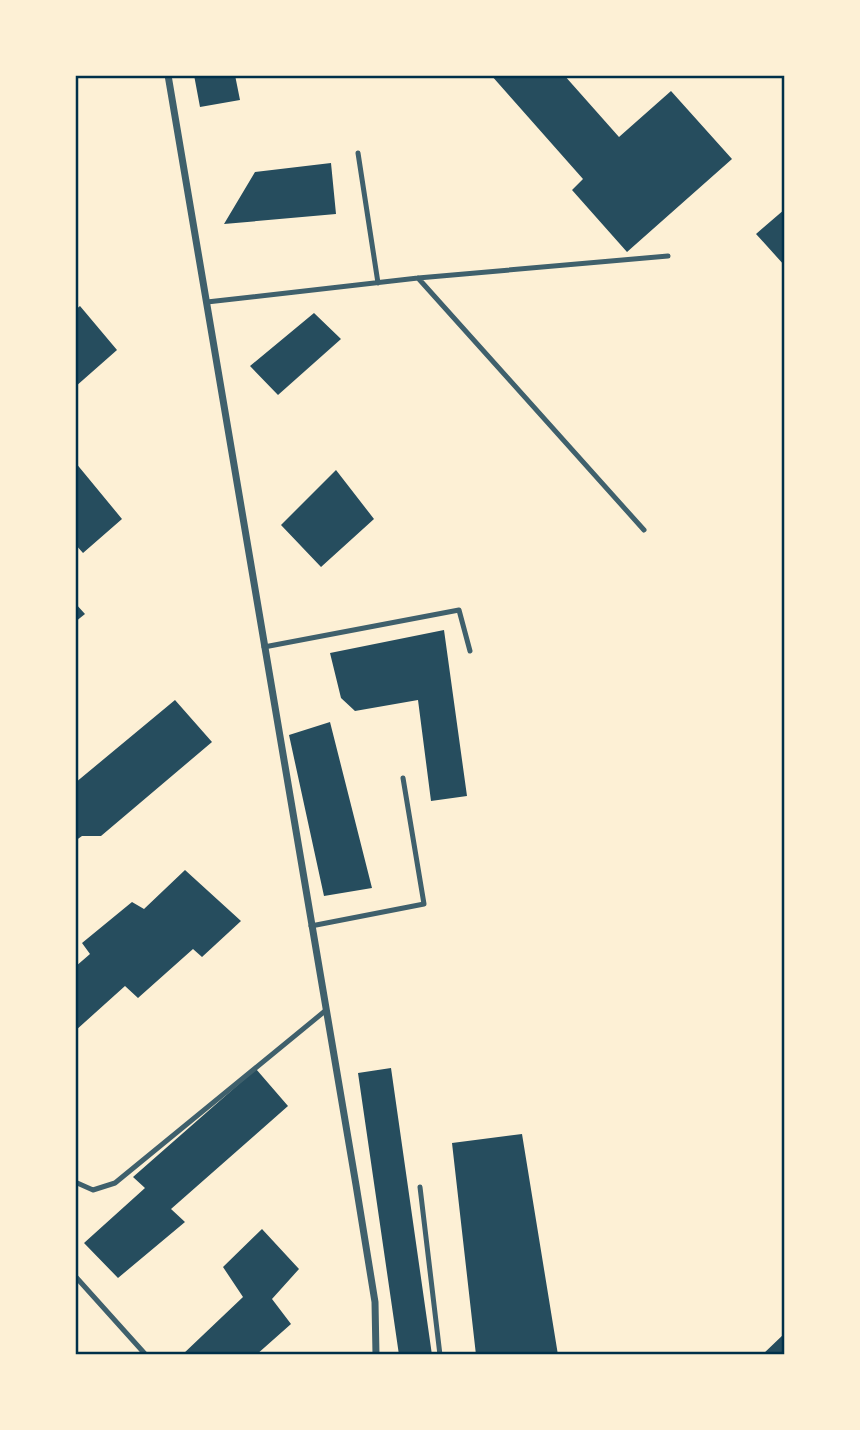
<svg xmlns="http://www.w3.org/2000/svg" width="860" height="1430" font-family="'Nunito Sans',sans-serif">
<style>
.building{fill:#264d5e}
.lines{fill:none;stroke-linecap:round;stroke-linejoin:round}
.service{stroke:#3f606c;stroke-width:5}
.minor{stroke:#3f606c;stroke-width:7}
.neatline{fill:none;stroke:#003049;stroke-width:2.5}
</style>
<rect width="100%" height="100%" fill="#fdf0d5"/>
<path class="building" d="M194,75h41l5,25 -40,7z
M491,75h73l55,62 52,-46 61,68 -105,93 -55,-62 11,-11z
M331,163l5,51 -112,10 31,-52z
M785,209v57l-29,-32z
M80,306l37,44 -42,37v-77z
M314,313l27,26 -63,56 -28,-29z
M75,462l47,57 -39,34 -8,-9z
M336,470l38,49 -53,48 -40,-42z
M75,603l10,11 -10,8z
M444,630l23,166 -36,5 -13,-101 -63,11 -14,-13 -11,-45z
M175,700l37,42 -111,94h-19l-7,5v-58z
M330,722l42,166 -48,8 -35,-161z
M185,870l56,51 -39,36 -9,-8 -55,49 -13,-12 -50,45v-64l15,-13 -8,-11 50,-41 12,7z
M391,1068l41,287h-33l-41,-282z
M256,1069l32,37 -117,103 14,13 -67,56 -34,-35 61,-55 -12,-11z
M522,1134l36,221h-82l-24,-212z
M262,1229l37,40 -27,30 19,25 -35,31h-74l61,-58 -20,-30z
M785,1333v22h-23z"/>
<g class="lines">
<path class="service" d="M358,153l20,130
M418,278l226,252
M207,302l211,-24 250,-22
M264,647l195,-37 11,41
M311,926l113,-22 -21,-126
M75,1182l18,8 22,-7 210,-172
M420,1187l20,168
M75,1276l71,79"/>
<path class="minor" d="M168,75l188,1110 19,117 1,53"/>
</g>
<rect width="860" height="1430" fill="none" stroke="#fdf0d5" stroke-width="154"/>
<rect x="77" y="77" width="706" height="1276" class="neatline"/>
</svg>
